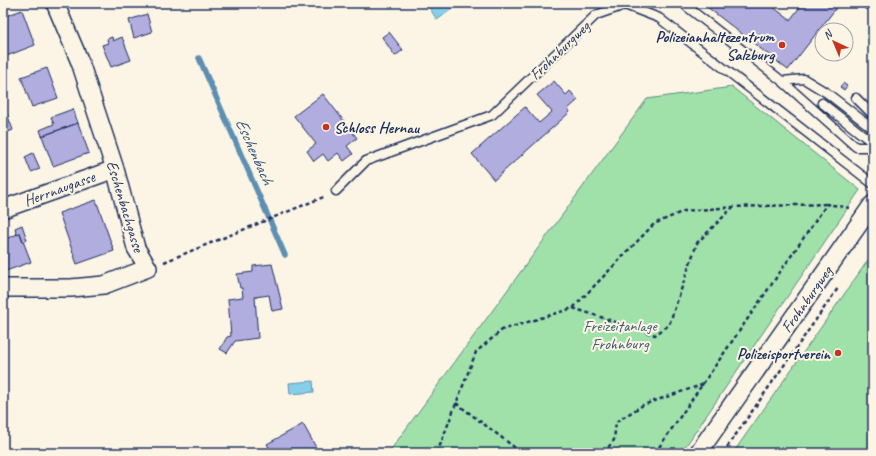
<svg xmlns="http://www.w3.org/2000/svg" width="876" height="456" font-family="Caveat,sans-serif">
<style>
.green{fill:#a0e1aa;stroke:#5e8884}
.water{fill:#87cfe8;stroke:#5c8fb1}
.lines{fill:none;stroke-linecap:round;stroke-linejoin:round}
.stream{stroke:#5c8fb1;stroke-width:5.5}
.building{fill:#b1adde;stroke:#1b2f5e}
.service-casing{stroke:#1b2f5e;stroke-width:11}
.minor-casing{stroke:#1b2f5e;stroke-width:20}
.path{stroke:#1b2f5e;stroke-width:2.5;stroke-dasharray:4 3;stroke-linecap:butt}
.service{stroke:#fcf5e5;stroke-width:8}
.minor{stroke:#fcf5e5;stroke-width:17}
.poi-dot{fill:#c8321e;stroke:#fcf5e5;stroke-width:1.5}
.labels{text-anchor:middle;stroke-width:4;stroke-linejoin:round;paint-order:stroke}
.poi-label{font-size:16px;font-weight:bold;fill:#1b2f5e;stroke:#fcf5e5;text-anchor:end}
.street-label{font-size:16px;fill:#1b2f5e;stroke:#fcf5e5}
.park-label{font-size:16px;fill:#3c5c71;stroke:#fcf5e5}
.water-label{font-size:17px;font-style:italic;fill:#365780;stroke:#fcf5e5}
</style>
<rect width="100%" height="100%" fill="#fcf5e5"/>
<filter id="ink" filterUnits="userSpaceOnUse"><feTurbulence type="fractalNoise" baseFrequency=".025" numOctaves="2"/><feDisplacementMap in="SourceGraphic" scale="8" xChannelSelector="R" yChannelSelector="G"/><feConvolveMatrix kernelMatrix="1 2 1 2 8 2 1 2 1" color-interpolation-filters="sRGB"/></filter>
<g filter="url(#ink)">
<path class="green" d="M732,87l128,103 -179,263h-290l1,-5 255,-349z
M873,253v200h-140z"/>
<path class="water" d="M435,3h25l-23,17 -8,-13z
M313,381l1,11 -24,2 -1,-11z"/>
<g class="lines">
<path class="stream" d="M199,58l86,197"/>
</g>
<path class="building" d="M702,3h66l22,17 13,-17h37l-52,67z
M22,10l13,35 -31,12 -1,-40z
M147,14l5,18 -18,6 -5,-18z
M389,32l14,18 -8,6 -13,-19z
M112,37l1,4 9,-4 9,23 -20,7 -9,-22 6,-2 -1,-4z
M47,68l11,30 -26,9 -11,-30z
M554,81l12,14 4,-4 8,9 -10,9 2,3 -76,68 -22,-26 53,-47 14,16 13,-11 -15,-17z
M843,83l4,3 -3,4 -4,-3z
M323,94l34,44 -10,8 6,8 -9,7 -6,-8 -10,8 -5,-7 -9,7 -7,-10 9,-7 -22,-28z
M3,103l10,27 -10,4z
M73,109l5,14 -36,13 -2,-6 14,-6 -3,-7z
M78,123l11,30 -36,13 -11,-30z
M33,153l7,16 -9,3 -6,-15z
M96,200l18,51 -37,13 -18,-51z
M22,225l5,15 -4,2 -3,-9 -3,2 -2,-7z
M20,233l11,29 -28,10v-32z
M272,264l11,45 -11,2 -3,-16 -14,2 3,41 -23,3 -8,12 -7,-4 7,-12 4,-1 -3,-37 15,-2 -1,-9h-2l-3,-14 16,-2v-6z
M303,424l15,27 -5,2h-41l-5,-9z"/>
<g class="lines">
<defs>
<path id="service" d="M686,3v3l96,75 74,66h17
M782,81l22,-2 23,14 44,34 2,6
M856,98l17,17
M822,103l51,40
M336,191l30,-30 126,-46 104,-100 29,-10 34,13 214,166"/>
<path id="minor" d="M3,209l112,-40
M3,288h68l33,-3 44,-17 -12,-20 -21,-79 -35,-107 -25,-59
M698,453l175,-249"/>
</defs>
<use href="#service" class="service-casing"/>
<use href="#minor" class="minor-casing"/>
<path class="path" d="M859,3l14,11
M164,262l162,-66
M573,308l82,27 14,-10 28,-82 36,-36
M456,403l66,50
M437,453l39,-101 26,-22 71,-22 81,-84 30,-13 49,-4 94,-3
M604,453l10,-13 2,-18 27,-17 61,-21
M655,453l172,-249 23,4
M723,453l115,-165"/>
<use href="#service" class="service"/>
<use href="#minor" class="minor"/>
</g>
</g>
<g class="poi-dot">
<circle cx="782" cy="45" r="4"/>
<circle cx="326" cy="127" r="4"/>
<circle cx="838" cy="353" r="4"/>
</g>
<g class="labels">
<g class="poi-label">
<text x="774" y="42">Polizeianhaltezentrum<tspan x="774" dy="18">Salzburg</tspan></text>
<text x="334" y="133" text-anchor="start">Schloss Hernau</text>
<text x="830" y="359">Polizeisportverein</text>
</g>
<g class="street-label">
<text transform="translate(559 50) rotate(-44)" y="6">Frohnburgweg</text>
<text transform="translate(59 188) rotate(-20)" y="6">Herrnaugasse</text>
<text transform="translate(126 206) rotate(73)" y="6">Eschenbachgasse</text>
<text transform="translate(806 299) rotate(-55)" y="6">Frohnburgweg</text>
</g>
<g class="park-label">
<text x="620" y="331">Freizeitanlage<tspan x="620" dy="18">Frohnburg</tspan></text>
</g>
<g class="water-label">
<text transform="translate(255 151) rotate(66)" y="6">Eschenbach</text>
</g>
</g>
<rect width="876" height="456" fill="none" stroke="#fcf5e5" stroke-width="16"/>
<rect x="8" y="8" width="860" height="440" fill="none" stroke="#1b2f5e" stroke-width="1.5" filter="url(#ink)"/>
<g transform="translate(834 42) rotate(316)"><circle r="19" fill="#fcf5e5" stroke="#a2a6af"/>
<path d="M0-3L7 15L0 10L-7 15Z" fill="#c8321e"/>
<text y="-6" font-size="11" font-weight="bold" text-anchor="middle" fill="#1b2f5e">N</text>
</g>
</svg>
